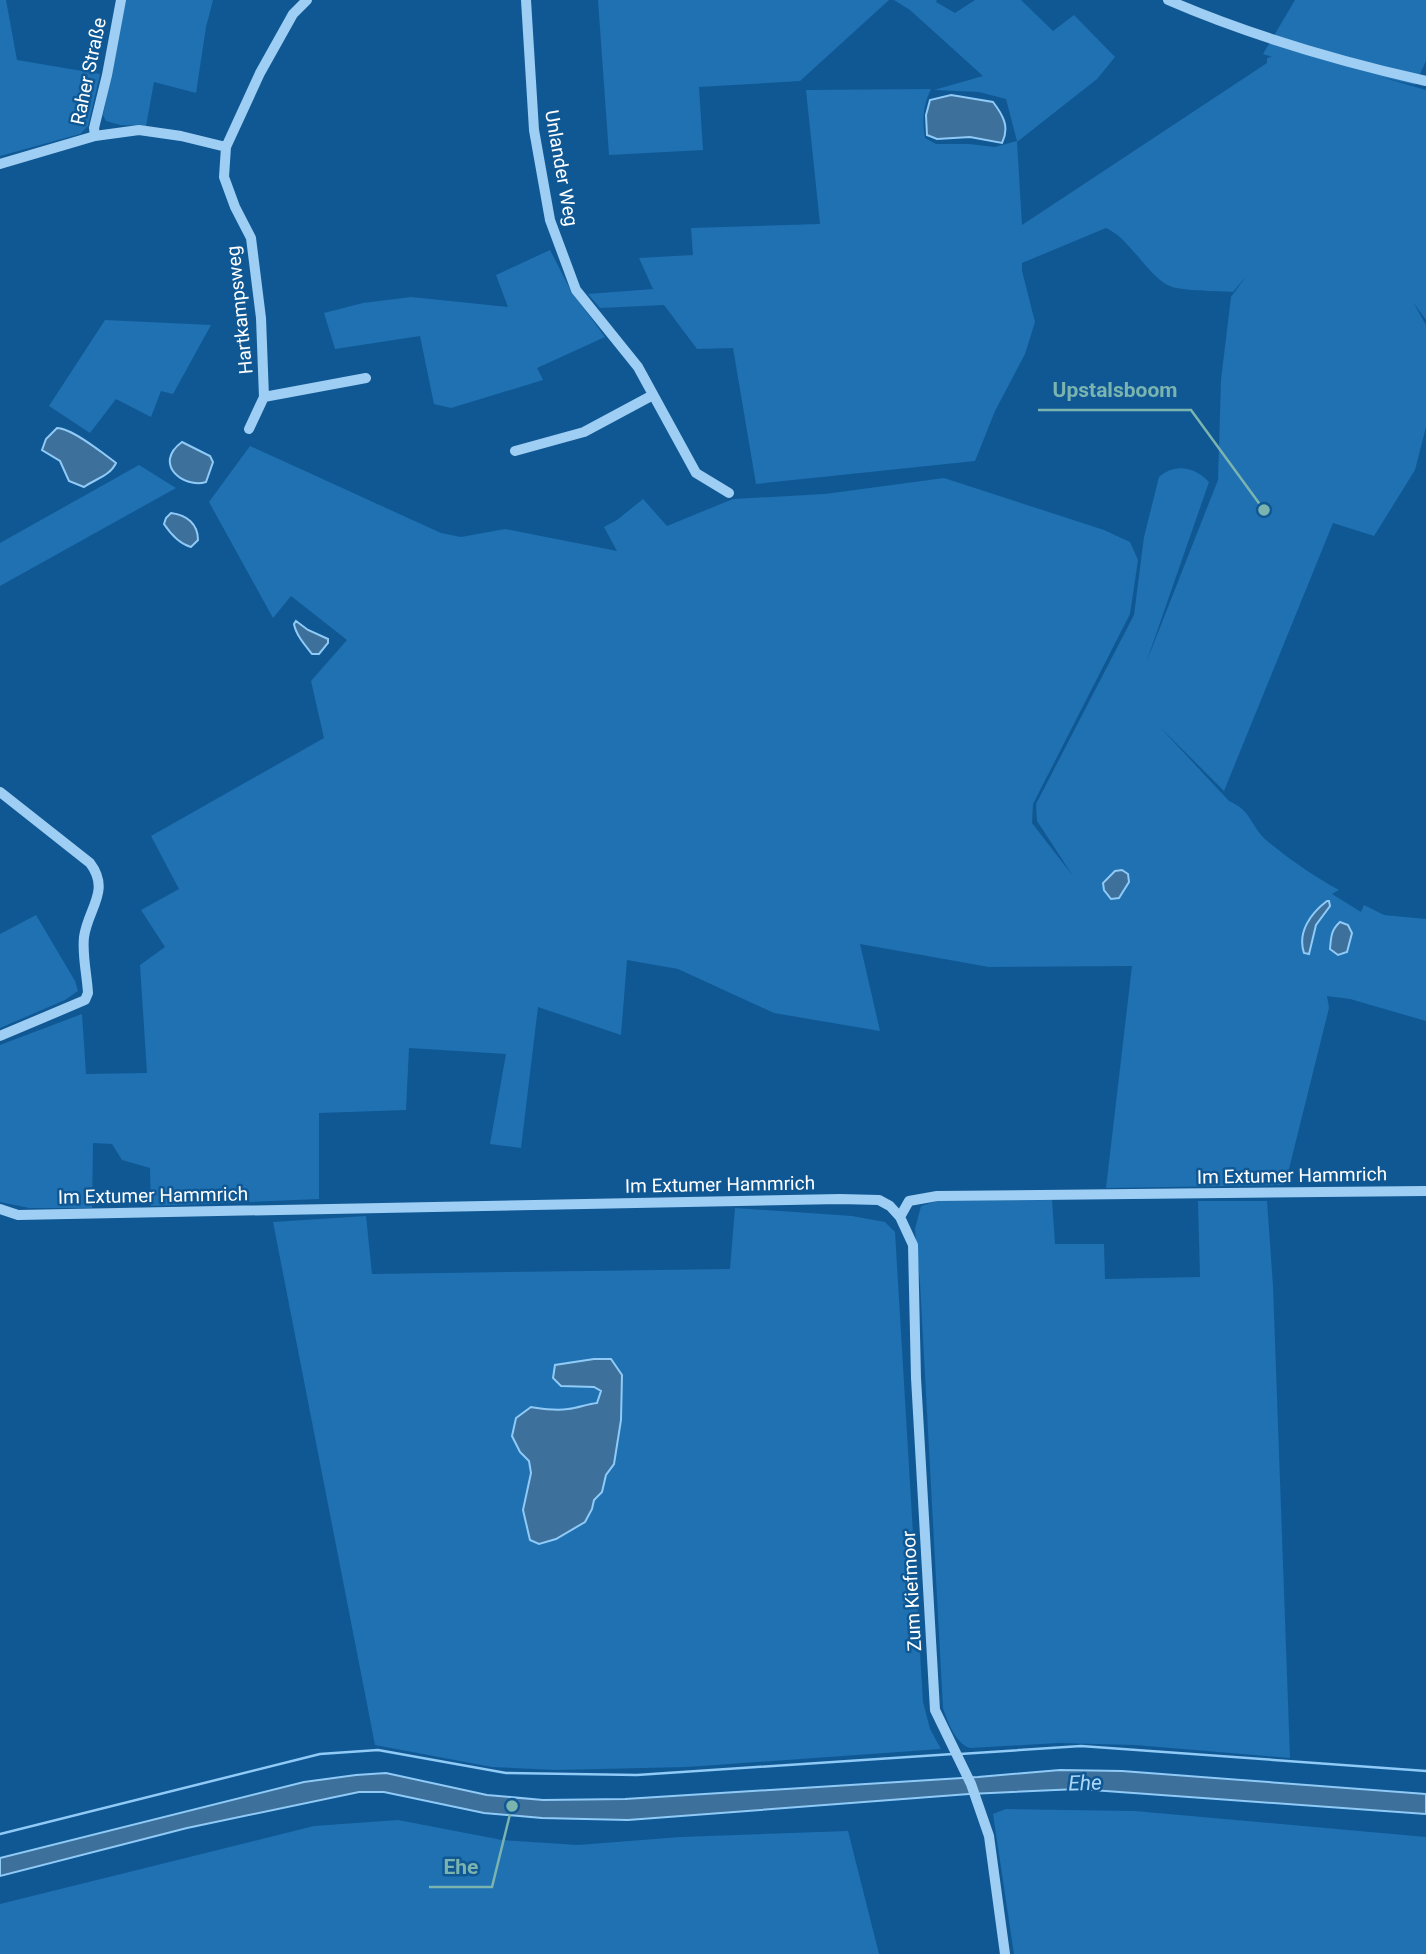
<svg xmlns="http://www.w3.org/2000/svg" width="1426" height="1954" font-family="Roboto,sans-serif">
<style>
.green{fill:#1f71b2;fill-rule:evenodd}
.water{fill:#3e709c;stroke:#90caf7;stroke-width:2}
.lines{fill:none;stroke-linecap:round;stroke-linejoin:round}
.stream{stroke:#90caf7;stroke-width:2.5}
.minor{stroke:#9ecef3;stroke-width:10}
.labels{text-anchor:middle;stroke-width:5;stroke-linejoin:round;paint-order:stroke}
.street-label{font-size:19px;fill:#fff;stroke:#105894}
.water-label{font-size:21px;font-style:italic;fill:#abd7fa;stroke:#105894}
.leader{fill:none;stroke:#7bb4af;stroke-width:2.5}
.callout-dot{fill:#7bb4af;stroke:#105894;stroke-width:2.5}
.callout-label{font-size:21px;text-anchor:middle;font-weight:bold;fill:#7bb4af;stroke:#105894;stroke-width:5;stroke-linejoin:round;paint-order:stroke}
</style>
<rect width="100%" height="100%" fill="#105894"/>
<path class="green" d="M0,0h6l11,60 83,14 -12,52 -8,8 -80,22z
M126,0h87l-7,27 -10,66 -42,-11 -8,44 -26,-1 -14,-4 -3,-6z
M598,0h291l-89,81 -101,6 4,63 -94,5z
M894,0h43l-1,2 19,11 20,-13h46l32,31 21,-16 41,42 -18,22 -80,63 5,83 245,-162v-5l5,-1 -9,-3 32,-54h131v61l-11,24 -34,-8 45,13v230l-13,-18 13,23v102l-11,43 -41,66 -41,-13 -109,268 -66,-66 71,76c23,10 21,24 37,39 23,19 47,36 73,50l-7,4 29,18 3,-7 20,10 42,4v102l-76,-22 -23,-3 2,12 -44,177 -179,3 26,-222 -143,1 -129,-23 20,87 -106,-18 -96,-44 -51,-9 -6,75 -83,-28 -17,141 -31,-4 16,-90 -97,-6 -3,62 -87,3v86l-168,7 -1,-38 -28,-8 -10,-16 -19,-1 -1,65h-63l-29,-6v-157l82,-31 4,60 61,-1 -7,-108 25,-18 -24,-37 38,-21 -28,-53 173,-98 -13,-57 36,-41 -56,-44 -18,22 -64,-116 41,-56 191,87 20,4 44,-8 112,22 -13,-24 13,-7 26,-21 24,27 66,-27 92,-5 119,-16 160,52 26,12 8,18 -8,54 -97,190 -1,19 41,53 -36,-55 -1,-17 98,-189 10,-78 15,-60c17,-14 35,-10 50,5l-63,181 72,-183 3,-100 10,-83 16,-22 -14,17c-17,-1 -47,-1 -61,-5 -24,-9 -41,-48 -66,-59l-84,35v8l13,51 -10,32 -30,57 -20,50 -219,23 -23,-136 -36,1 -33,-44 -64,3 -12,-14 65,-5 -14,-31 54,-3 -2,-27 129,-4 -14,-134 125,-1c-8,16 -9,32 -6,49l11,6h33l26,3 22,-6 -11,-42 -27,-7 -45,-2 49,-14 -73,-66zM1330,906l-14,19 -8,29 6,-43z
M550,250l21,41 34,46 -68,31 6,12 -92,28 -17,-4 -14,-68 -85,13 -11,-36 39,-10 48,-6 97,10 -12,-32z
M105,320l106,5 -38,69 -12,-3 -10,26 -35,-18 -26,34 -41,-27z
M139,465l37,23 -176,98v-43z
M36,915l39,66 3,10 -13,9 -65,28v-94z
M1052,1200l3,44h49l1,35 95,-2 -2,-76h69l6,85 17,472 -155,-13 -77,-2 -88,5c-15,-5 -22,-26 -27,-40l-23,-425 -5,-54 6,-23 16,-5z
M735,1208l117,8 33,6 10,10 28,470 7,27 11,20 -254,18 -132,3 -63,-3 -117,-22 -102,-523 93,-6 6,58 358,-5zM622,1375l-1,45 -7,44 -8,11 -4,17 -8,8 -2,9 -61,-36 -2,-12 2,-54 21,4 45,-8 4,-12 -7,-4 -13,-1z
M1006,1809l129,2 291,26v117h-412l-21,-140z
M398,1820l104,20 76,5 102,-8 168,-6 31,123h-879v-50l314,-78z"/>
<path class="water" d="M951,95l42,7c10,13 17,25 9,41l-32,-6 -33,2 -10,-4 -1,-20 4,-15z
M57,428c15,0 47,26 59,35 -6,13 -21,16 -32,24l-15,-6 -9,-20 -18,-11 4,-11z
M182,442l28,14 3,6 -7,20c-22,7 -54,-18 -24,-40z
M171,513c16,2 27,11 27,27l-7,7c-11,-3 -21,-14 -27,-23l2,-6z
M296,621l12,9 20,9v4l-9,11h-7c-7,-9 -16,-19 -18,-30z
M1122,870l6,4 1,8 -10,16 -8,1 -7,-9 -1,-7 12,-12z
M1327,901h2l1,5 -14,19 -7,29 -5,-1c-7,-21 7,-40 23,-52z
M1340,922l8,3 4,8 -5,19 -9,3 -8,-6c1,-12 1,-19 10,-27z
M594,1359h17l11,16 -1,45 -7,44 -8,11 -4,17 -8,8 -2,9 -7,13 -29,17 -17,5 -9,-4 -7,-30 8,-37 -2,-12 -9,-9 -8,-16 4,-18 15,-11c13,2 24,4 37,2 10,-1 19,-5 29,-6l4,-12 -7,-4 -33,-1 -8,-8 2,-13z
M1060,1770l62,1 304,23v20l-348,-25 -109,5 -341,26 -86,-2 -58,-5 -100,-21h-25l-172,36 -187,48v-18l304,-76 52,-7 30,-2 101,22 56,5 82,-1 353,-22z"/>
<g class="lines">
<path class="stream" d="M960,1754l121,-8 345,25
M0,1834l320,-80 58,-4 128,23 131,2 316,-21"/>
<path class="minor" d="M526,0l8,130 16,90 26,70 62,77 58,106 33,20
M1168,0c83,36 170,61 258,81
M95,136l44,-6 42,6 45,11
M0,164l95,-28 -1,-8 13,-53 14,-75
M264,397l102,-19
M249,429l15,-32 -3,-79 -10,-80 -16,-31 -11,-30 2,-30 34,-74 33,-59 14,-14
M515,451l69,-19 69,-37
M0,792l90,71c21,28 -2,45 -6,74 -2,18 3,38 4,56l-3,7 -85,36
M0,1209l18,6 822,-16 39,1 11,6 10,11 13,28 3,133 19,332 36,74 18,52 16,118
M900,1217l9,-16 28,-5 489,-5"/>
</g>
<g class="labels">
<g class="street-label">
<text transform="translate(88 71) rotate(-78)" y="7">Raher Straße</text>
<text transform="translate(562 168) rotate(80)" y="7">Unlander Weg</text>
<text transform="translate(239 310) rotate(-96)" y="7">Hartkampsweg</text>
<text transform="translate(1292 1175) rotate(-1)" y="7">Im Extumer Hammrich</text>
<text transform="translate(720 1184) rotate(-1)" y="7">Im Extumer Hammrich</text>
<text transform="translate(153 1195) rotate(-1)" y="7">Im Extumer Hammrich</text>
<text transform="translate(911 1591) rotate(-93)" y="7">Zum Kiefmoor</text>
</g>
<g class="water-label">
<text transform="translate(1085 1783) rotate(-2)" y="7">Ehe</text>
</g>
</g>
<path class="leader" d="M1264 510L1191 410H1038M512 1806L492 1887H429"/>
<g class="callout-dot">
<circle cx="1264" cy="510" r="7"/>
<circle cx="512" cy="1806" r="7"/>
</g>
<g class="callout-label">
<text x="1115" y="397">Upstalsboom</text>
<text x="461" y="1874">Ehe</text>
</g>
</svg>
